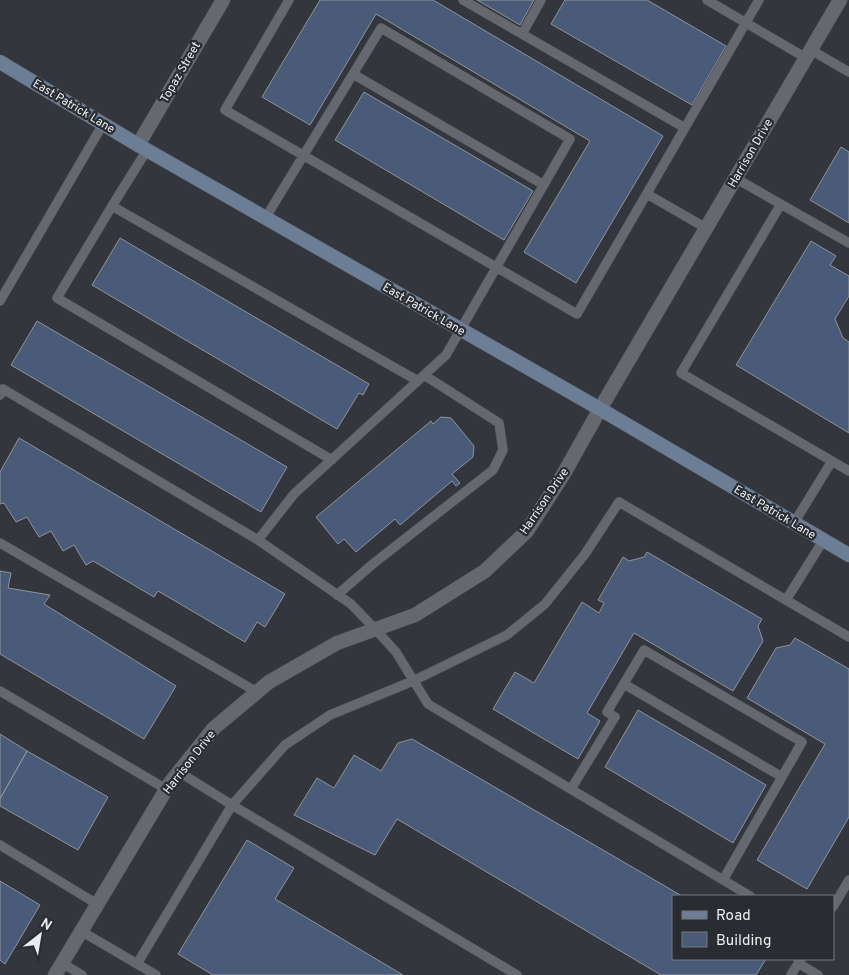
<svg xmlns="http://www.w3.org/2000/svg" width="849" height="975" font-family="Overpass,sans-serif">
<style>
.building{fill:#495b78;stroke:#8f9399}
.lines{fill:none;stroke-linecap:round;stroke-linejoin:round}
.service-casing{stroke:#515458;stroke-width:10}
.minor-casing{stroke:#515458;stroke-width:15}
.secondary-casing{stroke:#515458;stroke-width:15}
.service{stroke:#65696f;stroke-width:9}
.minor{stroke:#65696f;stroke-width:14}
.secondary{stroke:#6c7d96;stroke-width:14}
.labels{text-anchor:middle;stroke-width:4.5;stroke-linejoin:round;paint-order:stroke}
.street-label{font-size:12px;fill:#eaedf0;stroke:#292c31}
</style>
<rect width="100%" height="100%" fill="#33363c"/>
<path class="building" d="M320,0h113l230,136 -87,147 -52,-31 66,-111 -214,-127 -66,111 -48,-28z
M477,0h57l-14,25z
M565,0h82l79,46 -34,59 -141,-81z
M364,92l169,99 -29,49 -169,-100z
M841,147l8,5v71l-39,-23z
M120,238l249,146 -6,11 -4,-2 -22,36 -245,-144z
M811,241l25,15 -6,9 19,11v20l-14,23 8,19 6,4v91l-113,-68z
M37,321l250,146 -26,45 -250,-147z
M441,417l10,1 23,28 -1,11 -21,17 8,9 -4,3 -4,-5 -52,44 -5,-6 -39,33 -12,-13 -6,5 -22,-27 115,-96 2,3z
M19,438l266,156 -20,33 -8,-5 -12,20 -87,-51 -4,6 -61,-36 -7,4 -12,-20 -11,6 -12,-20 -12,6 -12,-20 -11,5 -12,-19 -4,1v-32z
M647,552l115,67 -4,7 5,15 -30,50 -99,-58 -47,80 13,8 -22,38 -85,-50 22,-37 19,11 48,-81 17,11 5,-10 -6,-3 25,-43 6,4 15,-4z
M0,571l11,2 -3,15 42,7 -6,9 132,82 -32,53 -144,-85z
M795,638l54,31v148l-42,72 -50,-29 68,-116 -78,-46 29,-50 14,-3z
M638,710l128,75 -33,58 -128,-76z
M0,734l27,17 -27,48z
M412,739l270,157h-9v63h93l-10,16h-95l-264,-156 -22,36 -81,-40 23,-37 17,10 20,-33 27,16 17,-28z
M27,751l81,46 -30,53 -78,-44v-7z
M247,840l47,28 -19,31 128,76h-190l-35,-21z
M0,881l40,24 -35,59 -5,-4z"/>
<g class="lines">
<defs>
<path id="service" d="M289,0l-64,110 352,204 182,-314
M463,0l59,34
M541,0l-19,34 163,94
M707,0l99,58
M811,50l38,22
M353,74l191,111
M735,178l114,65
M647,194l59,34
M781,204l-100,169 168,98
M112,206l35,-56
M0,301l103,-177
M0,395l3,-6 255,151 93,64 24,25 21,23 32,52 322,192
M332,460l-275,-162 55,-92 306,175
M794,523l38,-62
M258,540l36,-46 152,-139 124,-216 -189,-111 -115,189
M0,543l257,149
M337,595l37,-32 119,-93 10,-20 -4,-27 -75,-48
M786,600l37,-59
M624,684l158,93
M0,691l166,98
M571,789l44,-72 -8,-5 37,-62 158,92 -79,138
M0,845l97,59
M833,907l16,-27
M81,931l75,44
M62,963l20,12
M798,963l20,12
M137,964l95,-159 -53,-33
M517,975l-285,-170 53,-60 45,-30 83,-34 94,-46 38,-31 40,-50 34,-52 230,135
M791,975l10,-16"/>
<path id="minor" d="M138,145l85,-145
M55,975l115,-192 44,-55 55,-46 68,-39 78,-28 70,-44 42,-40 36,-56 37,-66 240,-409"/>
<path id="secondary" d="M0,62l138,83 462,264 249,146"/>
</defs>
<use href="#service" class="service-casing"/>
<use href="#minor" class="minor-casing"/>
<use href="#secondary" class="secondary-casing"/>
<use href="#service" class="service"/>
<use href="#minor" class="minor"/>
<use href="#secondary" class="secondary"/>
</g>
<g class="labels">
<g class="street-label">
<text transform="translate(180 72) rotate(-60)" y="4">Topaz Street</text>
<text transform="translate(74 106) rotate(31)" y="4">East Patrick Lane</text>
<text transform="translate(750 153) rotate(-60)" y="4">Harrison Drive</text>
<text transform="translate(424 309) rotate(30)" y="4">East Patrick Lane</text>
<text transform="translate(544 501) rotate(-56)" y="4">Harrison Drive</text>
<text transform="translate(775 512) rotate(31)" y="4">East Patrick Lane</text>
<text transform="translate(189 762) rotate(-52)" y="4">Harrison Drive</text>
</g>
</g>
<rect x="672" y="895" width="162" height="65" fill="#292c31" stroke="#76797d"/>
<rect x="682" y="911" width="25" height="8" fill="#6c7d96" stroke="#76797d"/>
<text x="716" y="920" font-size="15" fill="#eaedf0">Road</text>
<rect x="682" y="932" width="25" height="15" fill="#495b78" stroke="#76797d"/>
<text x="716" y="945" font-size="15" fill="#eaedf0">Building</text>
<g transform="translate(40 935) rotate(31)" stroke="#292c31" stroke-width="4" paint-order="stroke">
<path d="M0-4L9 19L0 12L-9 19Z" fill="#eaedf0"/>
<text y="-8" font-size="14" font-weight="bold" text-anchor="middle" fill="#eaedf0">N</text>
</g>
</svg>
